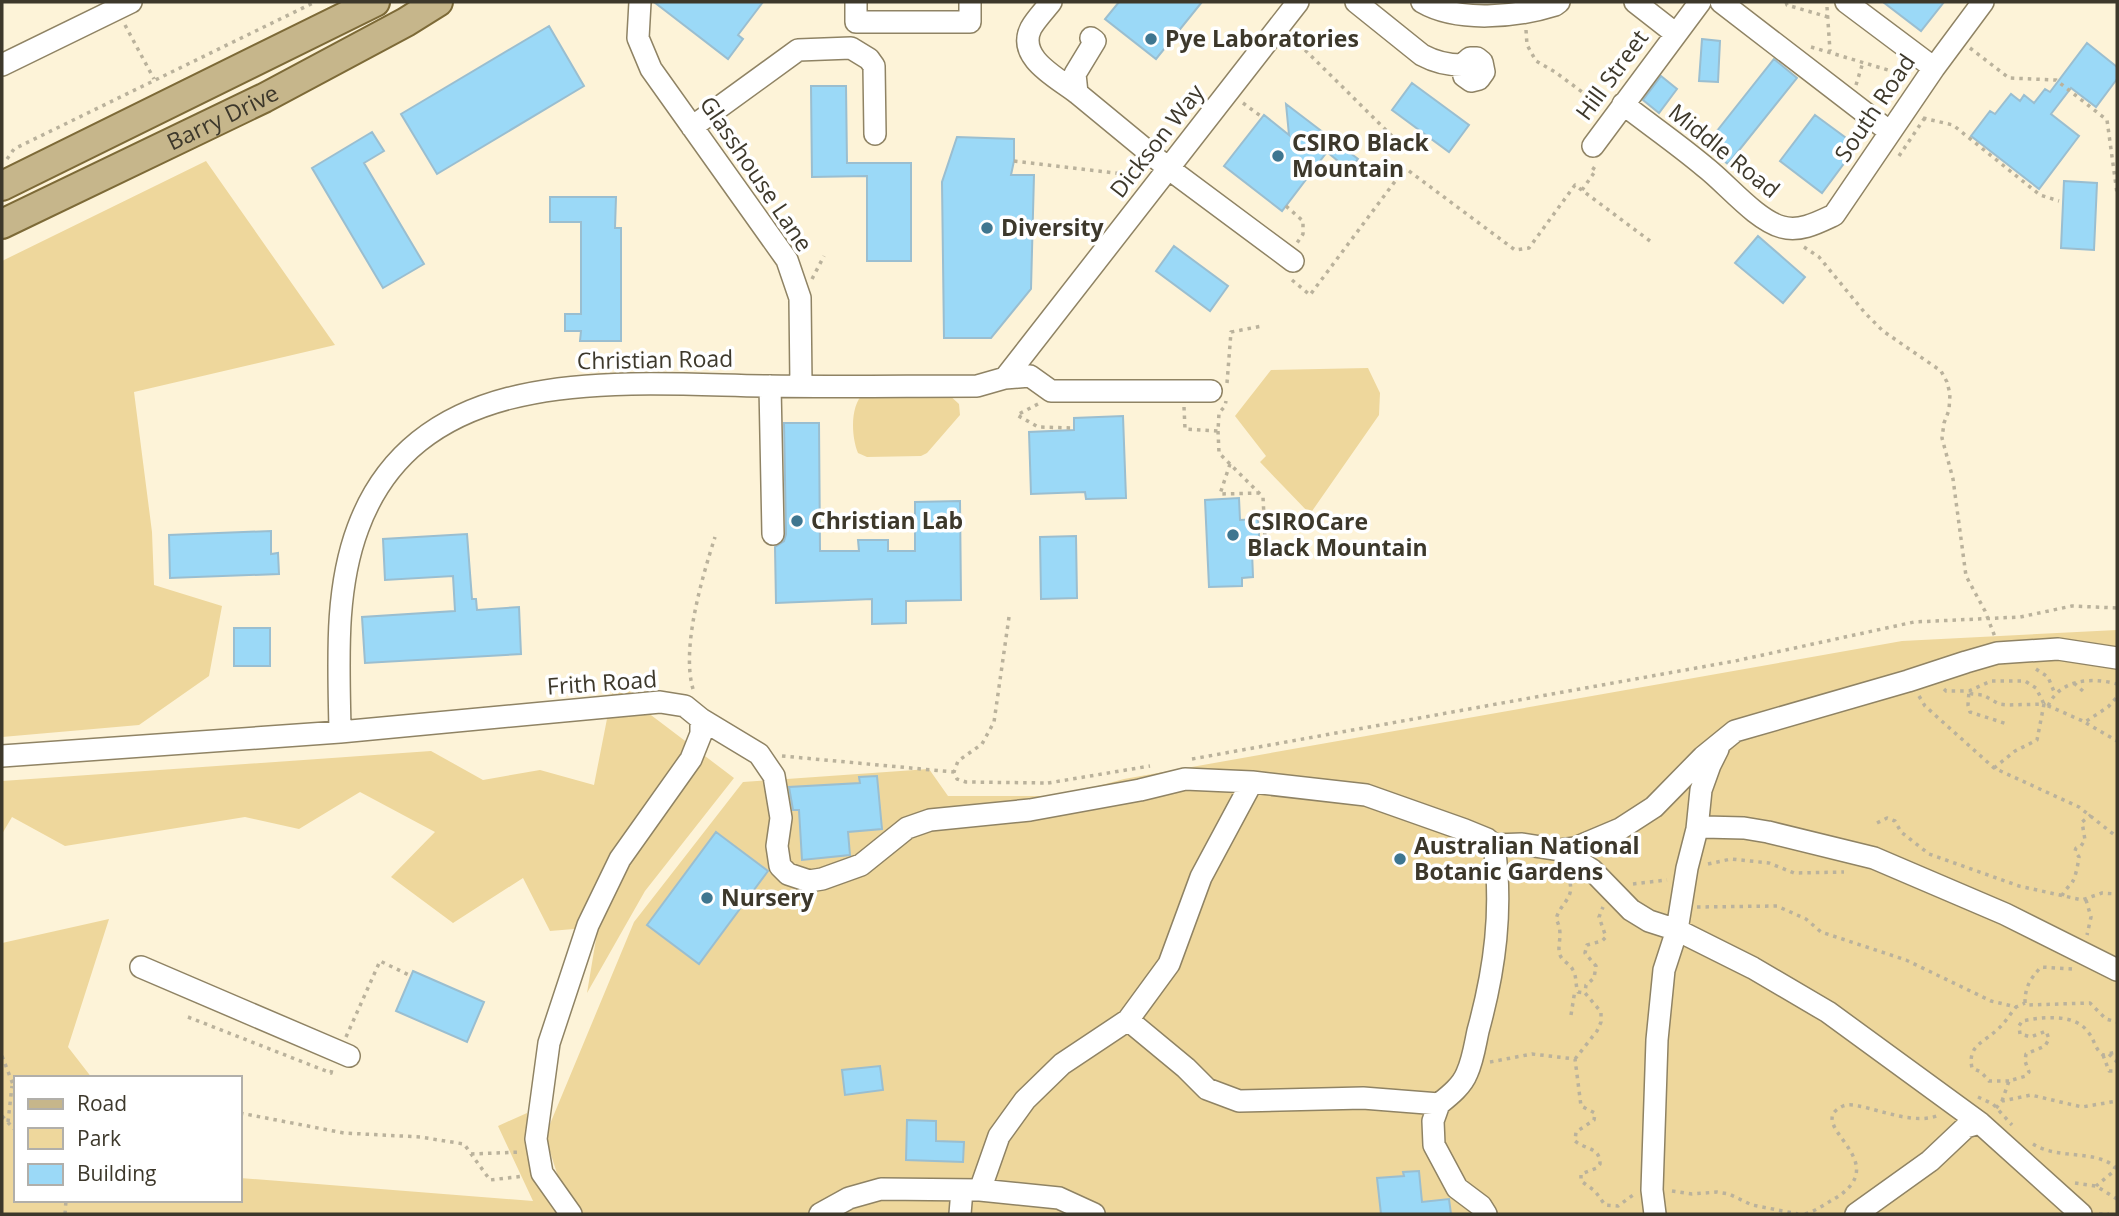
<svg xmlns="http://www.w3.org/2000/svg" width="2119" height="1216" font-family="'Open Sans',sans-serif">
<style>
.green{fill:#eed79c}
.building{fill:#9bd9f7;stroke:#9abed0;stroke-width:2}
.lines{fill:none;stroke-linecap:round;stroke-linejoin:round}
.minor-casing{stroke:#8f8364;stroke-width:24}
.major-casing{stroke:#7d6a37;stroke-width:32}
.path{stroke:#bab29c;stroke-width:3.5;stroke-dasharray:3.5 5;stroke-linecap:butt}
.minor{stroke:#fff;stroke-width:21}
.major{stroke:#c6b68b;stroke-width:28}
.poi-dot{fill:#3e7690;stroke:#fff;stroke-width:2.5}
.labels{text-anchor:middle;stroke-width:7;stroke-linejoin:round;paint-order:stroke}
.poi-label{font-size:23px;font-weight:bold;fill:#3d382b;stroke:#fff;text-anchor:start}
.street-label{font-size:23px;fill:#3d382b;stroke:#fff}
</style>
<rect width="100%" height="100%" fill="#fdf3d8"/>
<path class="green" d="M206,161l129,184 -201,47 18,140 2,53 68,21 -13,70 -70,49 -137,12v-476z
M1368,368l12,25 -1,22 -69,99 -50,-52 6,-6 -31,-40 36,-46z
M864,393h83l12,11 1,11 -33,38 -6,3 -54,1 -9,-4c-7,-17 -8,-48 6,-60z
M2117,630v584h-1537l-18,-25 -17,-53 89,-214 109,-140 186,-13 19,27h113l63,-17 778,-138z
M616,673l27,36 91,69 -89,113 -58,102 11,-66 -48,4 -27,-53 -70,45 -62,-46 44,-45 -75,-40 -61,37 -54,-12 -180,29 -53,-29 -10,17v-53l429,-30 52,29 57,-10 54,15z
M109,919l-41,128 24,31h-76v122h224v-22l293,23 -35,-75 29,-13 6,55 27,46h-558v-271z"/>
<path class="building" d="M654,2h109l-25,33 5,4 -15,20z
M1119,2h83l-46,57 -51,-40z
M1883,2h61l-23,29z
M549,26l35,60 -147,88 -36,-60z
M1702,39l18,2 -2,41 -19,-1z
M2087,43l30,24v12l-21,28 -25,-19 -20,26 28,22 -40,53 -68,-53 19,-25 5,3 16,-20 9,7 4,-6 10,8 11,-14 5,3z
M1774,59l23,19 -69,86 -23,-18z
M1661,76l16,13 -18,24 -16,-13z
M1412,83l57,42 -20,27 -57,-42z
M811,86h35l1,77h64v98h-44v-85l-55,1z
M1286,104l72,55 -9,11 -22,-18 -45,59 -58,-45 40,-51 25,20z
M1815,115l42,31 -35,47 -42,-32z
M372,132l12,19 -20,12 60,101 -41,24 -71,-120z
M957,137l57,2v22l-3,14h23l-3,114 -40,49h-47l-2,-156z
M2064,181l33,2 -3,67 -33,-2z
M550,197h66l-1,31h6v113h-41l1,-10h-16v-17h16v-92h-31z
M1758,236l47,41 -22,26 -48,-40z
M1174,246l54,40 -18,25 -54,-40z
M1123,416l3,82 -40,1 -1,-7 -54,2 -2,-62 45,-2v-12z
M784,423h35l1,128h39l-1,-11h30v11h27v-49l45,-1 1,99 -55,1v22l-34,1v-25l-96,4 -1,-56 9,-6 2,-7z
M1239,498l1,22 18,-1 2,32h-8l1,26 -11,1v8l-33,1 -4,-87z
M271,531v23l7,-1 1,21 -109,4 -1,-43z
M467,534l5,65h4l1,11 42,-3 2,47 -156,9 -3,-46 93,-6 -2,-35 -68,4 -2,-41z
M1076,536l1,62 -36,1 -1,-62z
M234,628h36v38h-36z
M877,776l5,53 -34,3 2,23 -48,5 -3,-50h-6l-4,-23 71,-4 -1,-6z
M716,832l52,39 -69,93 -52,-39z
M413,971l71,31 -17,40 -71,-31z
M880,1066l3,24 -38,5 -3,-25z
M907,1120l29,1v20l28,1 -1,20 -57,-2z
M1419,1171l3,31 27,-3 2,15h-70l-4,-36 27,-2 -1,-4z"/>
<g class="lines">
<defs>
<path id="minor" d="M640,2l-2,36 13,31 136,191 13,38 1,87
M856,2v20h114v-20
M1051,2c-6,8 -15,17 -20,26 -15,30 27,50 46,65
M1356,2l66,53c13,7 25,10 40,10l8,-7h7l5,4 2,10 -5,7 -8,2 -7,-5 -2,-11
M1422,2c36,21 95,15 133,3l4,-3
M1635,2l41,32
M1721,2l169,130
M1846,2l88,66
M1091,38l4,3 -20,33 2,19 91,75 125,93
M2,65l129,-63
M1623,104c27,21 56,41 82,63 22,17 51,53 77,60 18,5 35,-4 52,-12l100,-147 49,-66
M692,127l106,-77 53,-2 18,11 5,7 1,68
M1593,146l107,-144
M1005,378l293,-376
M770,386l3,148
M701,719l58,35 15,22 7,42 -4,28 3,20 8,8 21,7 13,-2 39,-14 46,-37 23,-8 100,-10 110,-20 45,-11 67,3 114,13 99,35 22,9 7,6 28,-1 38,6 15,-2 45,-19 34,-22 49,-50 32,-26 173,-50 58,-19 31,-9 61,-4 59,9
M340,732c-1,-67 -6,-140 18,-204 62,-168 264,-144 408,-142 70,1 141,0 211,0l28,-8 25,-2 21,15h160
M1718,749l-8,16 -9,25 -4,39 -10,39 -10,62 76,38 75,44 152,111 101,91
M2,756l338,-24 320,-30 25,4 16,13v15l-10,25 -71,100 -32,66 -39,118 -13,96 6,34 29,41
M1697,829l7,-2 40,1 24,4 106,26 131,56 112,56
M1560,850l32,20 39,40 18,11 28,9 -13,40 -7,70 -5,150 3,24
M141,967l208,89
M1128,1020l58,48 21,21 32,12 124,-3 76,6c10,-8 23,-18 28,-31 6,-13 8,-28 11,-42 17,-62 25,-122 16,-186
M1439,1104l-6,17 1,24 23,43 24,18 5,8
M980,1190l19,-54 26,-36 37,-36 66,-44 41,-56 32,-87 51,-95
M820,1214l29,-16 32,-9 99,1 79,8 35,16
M960,1214l2,-24
M1856,1214l74,-53 36,-34 14,-4"/>
<g id="major">
<path d="M2,186l373,-184"/>
<path id="s1" d="M2,224l262,-126 142,-76 32,-20"/>
</g>
</defs>
<use href="#minor" class="minor-casing"/>
<use href="#major" class="major-casing"/>
<path class="path" d="M1786,2l1,3 41,12
M1827,7l3,44
M125,25l29,54
M1526,30l1,15 9,16 19,11 45,33
M1293,38l98,97 11,17
M1811,47l77,23 12,11v4
M1970,48l39,30 47,2 51,40 10,73
M1856,85l7,-23
M1243,103l19,14
M1923,118l30,7 87,70 19,6
M1899,156l27,-40
M7,159l7,-10 301,-147
M1014,161l126,15
M1582,190l14,-20 -8,-5
M1286,206l17,15v13l-6,9
M1804,247l15,10 46,56 18,18 58,40 6,11 3,12 -1,16 -5,13 -2,15 11,41 13,97 19,35 10,26
M812,279l12,-23
M1292,280l18,15 95,-127 110,82 14,-2 46,-63 75,56
M1227,383l4,-51 31,-6
M1038,404l-21,11 21,12 35,1
M1184,407l1,22 33,2 1,-18 6,-7 1,-5
M1218,431l1,22 44,44 2,39
M1230,464l-10,30 39,-1
M1009,617l-15,105 -12,22 -24,17 -4,11 3,7 9,3 82,1
M2036,669l12,8 7,17
M2074,683l10,9
M693,689c-12,-41 9,-111 22,-152
M1944,689l2,2h23l22,-10h34l11,7 8,16 41,18 23,-15 9,-10
M1919,696l6,10 69,62 85,39 38,30
M2048,706c12,-27 44,-29 69,-22
M2086,723l31,18
M782,756l172,16
M1192,759l543,-98 179,-39 106,-5 52,-11 45,2
M1994,768l21,-17 22,-11 7,-36 -36,1 -9,-1 -16,-9 -11,-1 -3,-3 -1,14 2,7 37,12
M1048,783l102,-17
M1877,823l10,-5 8,3 6,11 28,22 90,32 63,14 20,-7 15,1
M1708,864l23,-5 38,4 25,10 50,-1
M1570,883c4,15 -10,21 -14,36 9,16 -1,28 5,38 3,5 9,7 12,13 4,7 2,14 5,22l7,1
M1633,884l34,-4
M2062,896c2,-6 8,-10 11,-15 3,-6 5,-17 6,-24l-4,-6 1,-3 5,-2 4,-6 -3,-18 9,-7
M2086,900l5,17 -4,18
M1697,907l80,-1 29,13 15,13 85,28 85,41 25,6 9,-4
M2072,969l-31,-2c-11,12 -16,20 -16,36l4,2 61,-2 16,16 11,3
M1571,1015l4,-25
M188,1017l143,56 1,-4
M346,1037l34,-76 31,15
M2109,1054l8,8
M2103,1055l6,16h8
M2,1056l14,36
M1575,1059l22,-28 4,-9v-10l-16,-19 1,-8 8,-7 2,-12 -11,-13 2,-8 15,-4 4,-4 -7,-20 4,-10
M1490,1062l42,-8 43,5 6,47 14,7 -1,7 -18,12 -1,9c11,9 25,6 25,23l-3,4 -16,6v7l14,10 10,14 13,1 15,-11
M2009,1081h-20l-8,-9 -9,-4c-5,-23 13,-26 26,-39 7,-6 12,-15 18,-22
M1978,1097l15,7 19,21
M2002,1101l7,-20 17,-5 3,-4 -4,-11 1,-7 19,-8 4,-7 -3,-8 -15,6 -11,-3 -1,-8 3,-5c20,-4 53,-8 66,11 7,8 6,16 15,23l14,-3
M1996,1108l6,-7 29,-6 51,12 35,-6
M240,1113l104,20 76,4 44,7 26,36 34,-4
M2,1116l14,15
M8,1122l4,-36
M2033,1144c25,16 61,5 82,23l-2,5 -17,14
M471,1154l51,-2
M2075,1183l21,3 21,13
M1672,1191l20,3 25,-2 12,2 23,11 46,9
M65,1214l1,-14
M1805,1214c11,-3 20,-10 29,-15 64,-38 -33,-74 9,-93 5,-2 12,-1 16,0 24,5 58,19 80,9
M2099,1214h10"/>
<use href="#minor" class="minor"/>
<use href="#major" class="major"/>
</g>
<g class="poi-dot">
<circle cx="1151" cy="39" r="7"/>
<circle cx="1278" cy="156" r="7"/>
<circle cx="987" cy="228" r="7"/>
<circle cx="797" cy="521" r="7"/>
<circle cx="1233" cy="535" r="7"/>
<circle cx="1400" cy="859" r="7"/>
<circle cx="707" cy="898" r="7"/>
</g>
<g class="labels">
<g class="poi-label">
<text x="1165" y="47">Pye Laboratories</text>
<text x="1292" y="151">CSIRO Black<tspan x="1292" dy="26">Mountain</tspan></text>
<text x="1001" y="236">Diversity</text>
<text x="811" y="529">Christian Lab</text>
<text x="1247" y="530">CSIROCare<tspan x="1247" dy="26">Black Mountain</tspan></text>
<text x="1414" y="854">Australian National<tspan x="1414" dy="26">Botanic Gardens</tspan></text>
<text x="721" y="906">Nursery</text>
</g>
<g class="street-label">
<text transform="translate(1612 75) rotate(-54)" y="8">Hill Street</text>
<text transform="translate(1875 108) rotate(-56)" y="8">South Road</text>
<text dy="8" stroke="none"><textPath href="#s1" startOffset="245">Barry Drive</textPath></text>
<text transform="translate(1157 141) rotate(-52)" y="8">Dickson Way</text>
<text transform="translate(1724 151) rotate(39)" y="8">Middle Road</text>
<text transform="translate(756 174) rotate(56)" y="8">Glasshouse Lane</text>
<text transform="translate(655 360) rotate(-1)" y="8">Christian Road</text>
<text transform="translate(602 683) rotate(-4)" y="8">Frith Road</text>
</g>
</g>
<rect width="2119" height="1216" fill="none" stroke="#3d382b" stroke-width="7"/>
<rect x="14" y="1076" width="228" height="126" fill="#ffffff" stroke="#b1afaa" stroke-width="2"/>
<rect x="28" y="1099" width="35" height="10" fill="#c6b68b" stroke="#b1afaa" stroke-width="2"/>
<text x="77" y="1111" font-size="21" fill="#3d382b">Road</text>
<rect x="28" y="1128" width="35" height="21" fill="#eed79c" stroke="#b1afaa" stroke-width="2"/>
<text x="77" y="1146" font-size="21" fill="#3d382b">Park</text>
<rect x="28" y="1164" width="35" height="21" fill="#9bd9f7" stroke="#b1afaa" stroke-width="2"/>
<text x="77" y="1181" font-size="21" fill="#3d382b">Building</text>
</svg>
